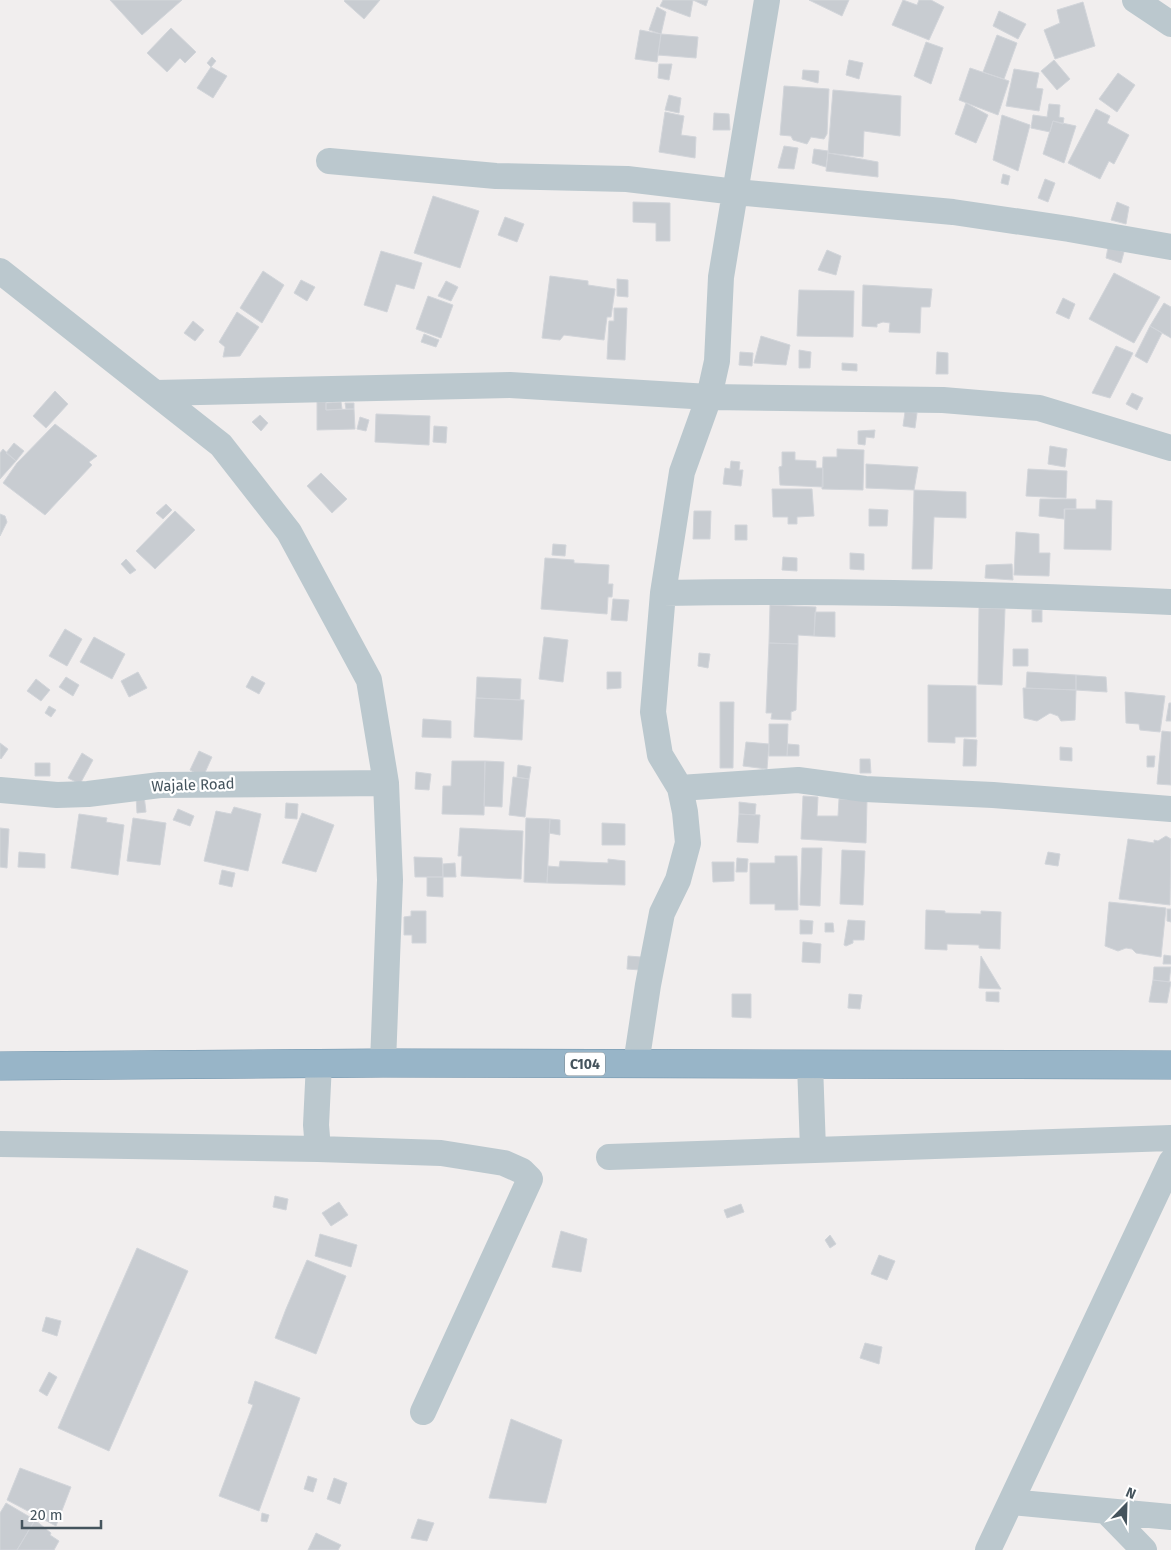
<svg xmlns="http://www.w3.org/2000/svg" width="1171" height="1550" font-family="'Fira Sans',sans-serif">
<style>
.building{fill:#c8ccd1;stroke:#d2d5da}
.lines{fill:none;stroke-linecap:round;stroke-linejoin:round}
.trunk-casing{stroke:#6e93ac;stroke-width:29}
.minor{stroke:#bbc8ce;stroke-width:26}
.trunk{stroke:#98b5c8;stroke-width:28}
.labels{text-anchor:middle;stroke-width:4.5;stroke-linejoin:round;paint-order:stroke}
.shield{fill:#fff;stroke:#7d878e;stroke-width:1}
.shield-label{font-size:14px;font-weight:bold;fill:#45545d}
.street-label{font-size:15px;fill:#45545d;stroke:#fff}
</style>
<rect width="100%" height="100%" fill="#f1eeee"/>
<path class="building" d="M110,0h72l-40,35z
M345,0h35l-16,19 -20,-18z
M663,0h45l-2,6 -13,-6 -3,17 -30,-11z
M809,0h40l-7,16z
M903,0l14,5 2,-5h12l13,7 -15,33 -37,-15z
M1083,2l12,44 -40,13 -11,-29 16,-7 -3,-13z
M657,7l9,5 -5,22 -12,-4z
M999,11l27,13 -8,15 -25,-13z
M171,28l25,24 -11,11 -5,-5 -13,14 -20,-19z
M640,30l21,4 -4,28 -22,-3z
M661,34l37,3 -2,21 -38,-3z
M997,35l20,8 -13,36 -21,-7z
M926,42l17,6 -12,36 -17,-8z
M212,57l4,4 -5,6 -4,-4z
M849,60l14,3 -4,16 -13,-4z
M1054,60l16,19 -13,11 -16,-19z
M659,64h13l-3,16 -11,-2z
M211,67l16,9 -14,22 -16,-10z
M970,68l39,13 -11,34 -39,-15z
M1014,69l25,4 -3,15 7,1 -4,22 -33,-5z
M803,70l16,1 -1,12 -16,-4z
M1118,73l17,12 -18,27 -18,-13z
M784,86l45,3 -2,45 -3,5 -13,-2 -4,7 -14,-4 -2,-4 -11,-1z
M833,90l68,6 -1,40 -36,-5 -1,26 -35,-4z
M669,95l12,3 -2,15 -14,-3z
M966,103l22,12 -12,28 -21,-9z
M1049,104l11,1 -1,12 5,1 -1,6 -10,-3 -3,11 -19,-4 2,-13 14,2z
M1096,109l14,7 -3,7 22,12 -15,29 -5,-3 -9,18 -32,-16z
M665,112l19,4 -3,19 15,2 -1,21 -36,-6z
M714,113l15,1 1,16h-17z
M1002,115l28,10 -12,46 -25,-11z
M1053,121l23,5 -12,37 -21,-9z
M784,146l14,2 -4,21 -16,-1z
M814,149l14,2 -2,16 -14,-4z
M828,153l50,9v15l-52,-6z
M1003,174l7,2 -2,9 -7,-2z
M1045,179l10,4 -7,19 -10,-4z
M433,196l46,15 -19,57 -46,-15z
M633,202l37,1v38h-14v-18l-23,-1z
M1117,202l12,5 -3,17 -15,-4z
M505,217l19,7 -7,18 -19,-7z
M1108,247l16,5 -3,11 -15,-5z
M827,250l14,6 -5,19 -18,-5z
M381,251l41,12 -8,26 -18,-5 -9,28 -23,-7z
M263,271l21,14 -22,38 -22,-15z
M1114,273l46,24 -26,46 -45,-24z
M550,276l38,5v4l27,4 -4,28h-4l-3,23 -40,-5 -4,5 -18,-2z
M617,279l11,1v17l-11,-1z
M301,280l14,7 -8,14 -13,-8z
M446,281l12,6 -7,14 -13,-5z
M863,285l69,4 -2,18h-9l-1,26 -31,-1 1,-9 -7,-1 -6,2v3l-15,-1z
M799,290l55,1 -1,46 -56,-1z
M428,296l25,9 -12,33 -25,-9z
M1063,298l12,6 -6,15 -13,-6z
M1164,303l7,4v31l-21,-12z
M614,308h13l-2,52 -18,-1 2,-38h5z
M237,312l22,15 -19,29 -17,1 2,-10 -6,-5z
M193,321l11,9 -9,11 -11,-8z
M1150,326l12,7 -15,30 -12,-7z
M424,334l15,6 -3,7 -15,-5z
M761,336l29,9 -4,20 -32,-2z
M1116,346l17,7 -23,45 -18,-5z
M799,350l12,2 -1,16h-11z
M740,352l13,1 -1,13 -13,-1z
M937,352l11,1v21h-12z
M842,363l15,1v7l-15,-1z
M55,391l13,13 -22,24 -13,-12z
M1132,393l11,5 -6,12 -11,-6z
M317,402h9v8l28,-1 1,20 -38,1z
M341,402l1,7 -16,1v-7z
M345,403h9v6h-8z
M905,412l12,1 -2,15 -12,-2z
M376,414l54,2 -1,29 -54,-3z
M260,415l8,8 -7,8 -9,-9z
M360,417l9,3 -3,11 -9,-2z
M55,424l42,32 -8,6 3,3 -47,50 -42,-32 14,-20z
M434,426l13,1 -1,16 -13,-1z
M875,430l-1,8 -8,-1 -1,8 -7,-1v-13z
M14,443l10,8 -8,10 -10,-8z
M1050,446l17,3 -2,18 -17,-3z
M3,449l13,12 -16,18v-26z
M837,449l27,1 -1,40 -41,-1 1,-32h14z
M782,452h13v8l21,1v7h7v19l-43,-2 -1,-18 3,-1z
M731,461l9,1 -1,8h4l-2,16 -18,-2 2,-16 5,1z
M866,464l52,3 -4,23 -48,-2z
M1028,469l39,2 -1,27 -40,-2z
M321,473l26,26 -15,14 -25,-27z
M772,489h40l2,27 -17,1v7h-9v-7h-15z
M914,490l52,2v26l-32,-1 -2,52h-20z
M1040,499h36v10h-12v10l-25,-3z
M1096,500l16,1 -1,49 -47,-1 1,-40h31z
M166,504l6,6 -9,9 -7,-6z
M869,509l19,1 -1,16h-18z
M175,511l20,19 -40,39 -19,-18z
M694,511h17l-1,28h-17z
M0,514l5,2 2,6 -7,14z
M735,525h12v15h-12z
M1016,532l23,2v19h11l-1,23 -35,-1z
M553,544l13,1 -1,11 -13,-1z
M850,553l14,1v16l-14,-1z
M783,557l14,1v13l-15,-1z
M545,558l29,2v3l35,2 -1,19h5l-1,13h-4l-1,17 -66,-5z
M126,559l10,11 -6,4 -9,-10z
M1012,564l1,16 -28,-2 1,-13z
M613,599l16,1 -2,21 -16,-1z
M770,605l46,2 -2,29 -16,-1v9l-29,-1z
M979,608l26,1 -3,76 -24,-1z
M1032,610h10v12h-10z
M815,612h20v25l-21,-1z
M65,629l17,10 -15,27 -18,-10z
M94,637l31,17 -13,25 -32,-17z
M544,637l24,3 -5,42 -24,-3z
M769,643l29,1 -2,66 -5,2v8l-20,-1 1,-6h-6z
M1013,649h15v17h-15z
M699,653l11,1 -2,14 -10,-2z
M138,672l9,16 -18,9 -8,-16z
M607,672h14v16l-14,1z
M1027,672l49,3v15l-50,-2z
M1076,675l30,2 1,15 -31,-2z
M252,676l13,7 -6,11 -13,-7z
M66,677l13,8 -6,11 -14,-9z
M477,677l44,2 -1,21 -44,-2z
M36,679l14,11 -9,11 -14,-10z
M928,685l48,1v51h-21v6l-27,-1z
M1023,688l53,2 -1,30 -14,1 -3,-5 -8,-3 -13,8 -13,-3z
M1125,692l40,4 -5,36 -20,-2 -1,-6 -13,-1z
M476,698l48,2 -2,40 -48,-3z
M720,702h14l-1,66h-13z
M1169,703h2v18h-5z
M49,706l7,4 -5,7 -6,-4z
M423,719l28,2v17l-29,-1z
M769,724h19l-1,32h-18z
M1162,731l9,1v53l-14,-1z
M964,739l13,1 -1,26h-13z
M746,742l23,2 -2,25 -24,-3z
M0,743l8,6 -7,10 -1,-1z
M788,744l11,1v11h-12z
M1060,747l12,1v13l-12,-1z
M199,751l13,6 -9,20 -13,-7z
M82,753l11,7 -13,24 -12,-6z
M1147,756h8l-1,11h-7z
M860,759h10l1,14h-11z
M452,761h33l-1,54 -42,-1 1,-28h8z
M485,761l19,1 -2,45 -18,-1z
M35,763h15v13h-15z
M518,765l13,2 -2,12 -12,-2z
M416,772l15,2 -2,16 -14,-1z
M513,777l16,2 -4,38 -16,-2z
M144,795l2,17 -9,1 -1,-17z
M803,796l15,1 -1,19h21l1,-17 28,1 -1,43 -65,-4z
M739,802l17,2 -1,11 -16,-1z
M286,803l12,1 -1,15 -12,-1z
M234,807l27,7 -13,57 -44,-10 12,-50 15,3z
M178,809l16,7 -4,10 -17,-6z
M302,813l32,12 -18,47 -34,-9z
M79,814l28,4 -1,4 18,3 -6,50 -47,-7z
M739,814l21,1 -2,28 -21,-1z
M133,818l33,5 -6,42 -33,-4z
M526,818l24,1 -3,64 -23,-1z
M550,819l10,1v15l-11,-2z
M602,823l23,1v21h-23z
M0,828l9,1 -2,39 -7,-1z
M460,828l63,3 -2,48 -60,-3 1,-20h-4z
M1166,836l5,3 -1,66 -51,-6 9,-60 26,4v-3l4,1z
M802,848h20l-2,58 -20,-1z
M842,850l23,1 -2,54 -23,-1z
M19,852l26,2v14l-27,-1z
M1048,852l12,2 -2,12 -13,-2z
M775,856h22l1,54h-23v-6h-25v-41h25z
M414,857l28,1 1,19h-28z
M737,858l11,1 -1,13h-11z
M608,859l17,2v24l-78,-2 1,-17 11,1 1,-6 48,2z
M712,862h22v19l-21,1z
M455,863l1,14h-13v-13z
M222,870l13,3 -3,14 -13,-3z
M427,877h16v20l-16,-1z
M1109,902l57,6 -5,49 -25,-4 -4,-4 -6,-1 -8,3 -13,-5z
M1167,909h4v13l-4,-1z
M926,910l19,1v2l36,1v-3l20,1 -1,37 -21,-1v-3l-32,-1v6l-22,-1z
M411,911h15v32h-14v-8h-8v-18l7,-1z
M800,920l13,1 -1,13h-12z
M848,920l17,1 -1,19h-11v3l-7,3 -2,-1z
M825,923h8l1,9h-9z
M803,942l18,2 -1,19 -18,-1z
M1164,955l7,1v8h-8z
M628,956l13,1 -1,13 -13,-1z
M981,956l20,33 -22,-1z
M1154,967h17l-2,15 -16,-2z
M1153,980l18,2 -4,21 -18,-1z
M986,992h13v10l-13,-1z
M732,994h19v24l-19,-1z
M849,994l13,1 -2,14 -12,-1z
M275,1196l13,3 -2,11 -13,-3z
M339,1202l9,13 -17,11 -9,-13z
M741,1204l3,8 -17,6 -3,-8z
M561,1231l26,8 -6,33 -29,-5z
M320,1234l37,11 -6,22 -36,-11z
M830,1235l6,9 -6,4 -5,-8z
M137,1248l51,23 -79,180 -51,-23z
M879,1255l16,6 -8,19 -16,-6z
M307,1260l39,16 -30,78 -41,-16 11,-29z
M46,1317l15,4 -4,15 -15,-5z
M865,1343l17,4 -3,17 -19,-6z
M49,1372l8,5 -10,19 -8,-5z
M255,1381l45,17 -41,113 -40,-15 34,-91 -5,-2z
M511,1419l51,21 -16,63 -57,-5z
M20,1468l51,19 -15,39 -49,-26z
M308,1476l9,3 -4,13 -9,-3z
M334,1478l13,5 -7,21 -13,-5z
M6,1503l29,17 -18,30h-17v-37z
M262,1513l7,2 -2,7 -6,-1z
M418,1519l16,4 -7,18 -16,-3z
M35,1520l16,13 -1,2 9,6 -5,9h-37z
M316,1533l25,12 -3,5h-30z"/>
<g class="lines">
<defs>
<path id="trunk" d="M0,1066l383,-3 788,2"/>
</defs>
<use href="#trunk" class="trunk-casing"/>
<path class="minor" d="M1135,0l36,24
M329,161l167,15 131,3 109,13 217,20 116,17 102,18
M0,271l221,174 68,87 80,148 17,103 4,97 -7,183
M156,393l354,-8 199,12 234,3 96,8 132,40
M663,593c170,-3 339,1 508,9
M680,788l118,-8 67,9 128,6 178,14
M0,790l57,5 31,-1 72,-9 226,-2
M636,1064l12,-79 14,-72 16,-33 10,-37 -3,-31 -5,-24 -20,-33 -7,-43 10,-119 19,-121 27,-75 8,-36 4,-84 46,-277
M810,1064l3,86
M0,1144l318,5 -2,-24 3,-62
M318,1149l123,4 63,10 18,8 8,8 -107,233
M609,1157l562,-19
M1011,1502l160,15
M1106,1511l38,39
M988,1550l183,-388"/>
<use href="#trunk" class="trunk"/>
</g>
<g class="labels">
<rect class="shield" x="565" y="1052.5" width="40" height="23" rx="4"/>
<g class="shield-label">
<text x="585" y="1069">C104</text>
</g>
<g class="street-label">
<text transform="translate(193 785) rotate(-2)" y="5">Wajale Road</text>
</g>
</g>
<g transform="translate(1126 1505) rotate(23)" stroke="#ffffff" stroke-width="4" paint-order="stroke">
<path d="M0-4L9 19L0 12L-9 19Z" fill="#45545d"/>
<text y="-8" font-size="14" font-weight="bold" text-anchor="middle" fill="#45545d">N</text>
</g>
<path d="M22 1520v8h79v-8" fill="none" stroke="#45545d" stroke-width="2.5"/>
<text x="30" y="1520" font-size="15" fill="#45545d" stroke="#ffffff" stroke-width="4" paint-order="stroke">20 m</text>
</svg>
